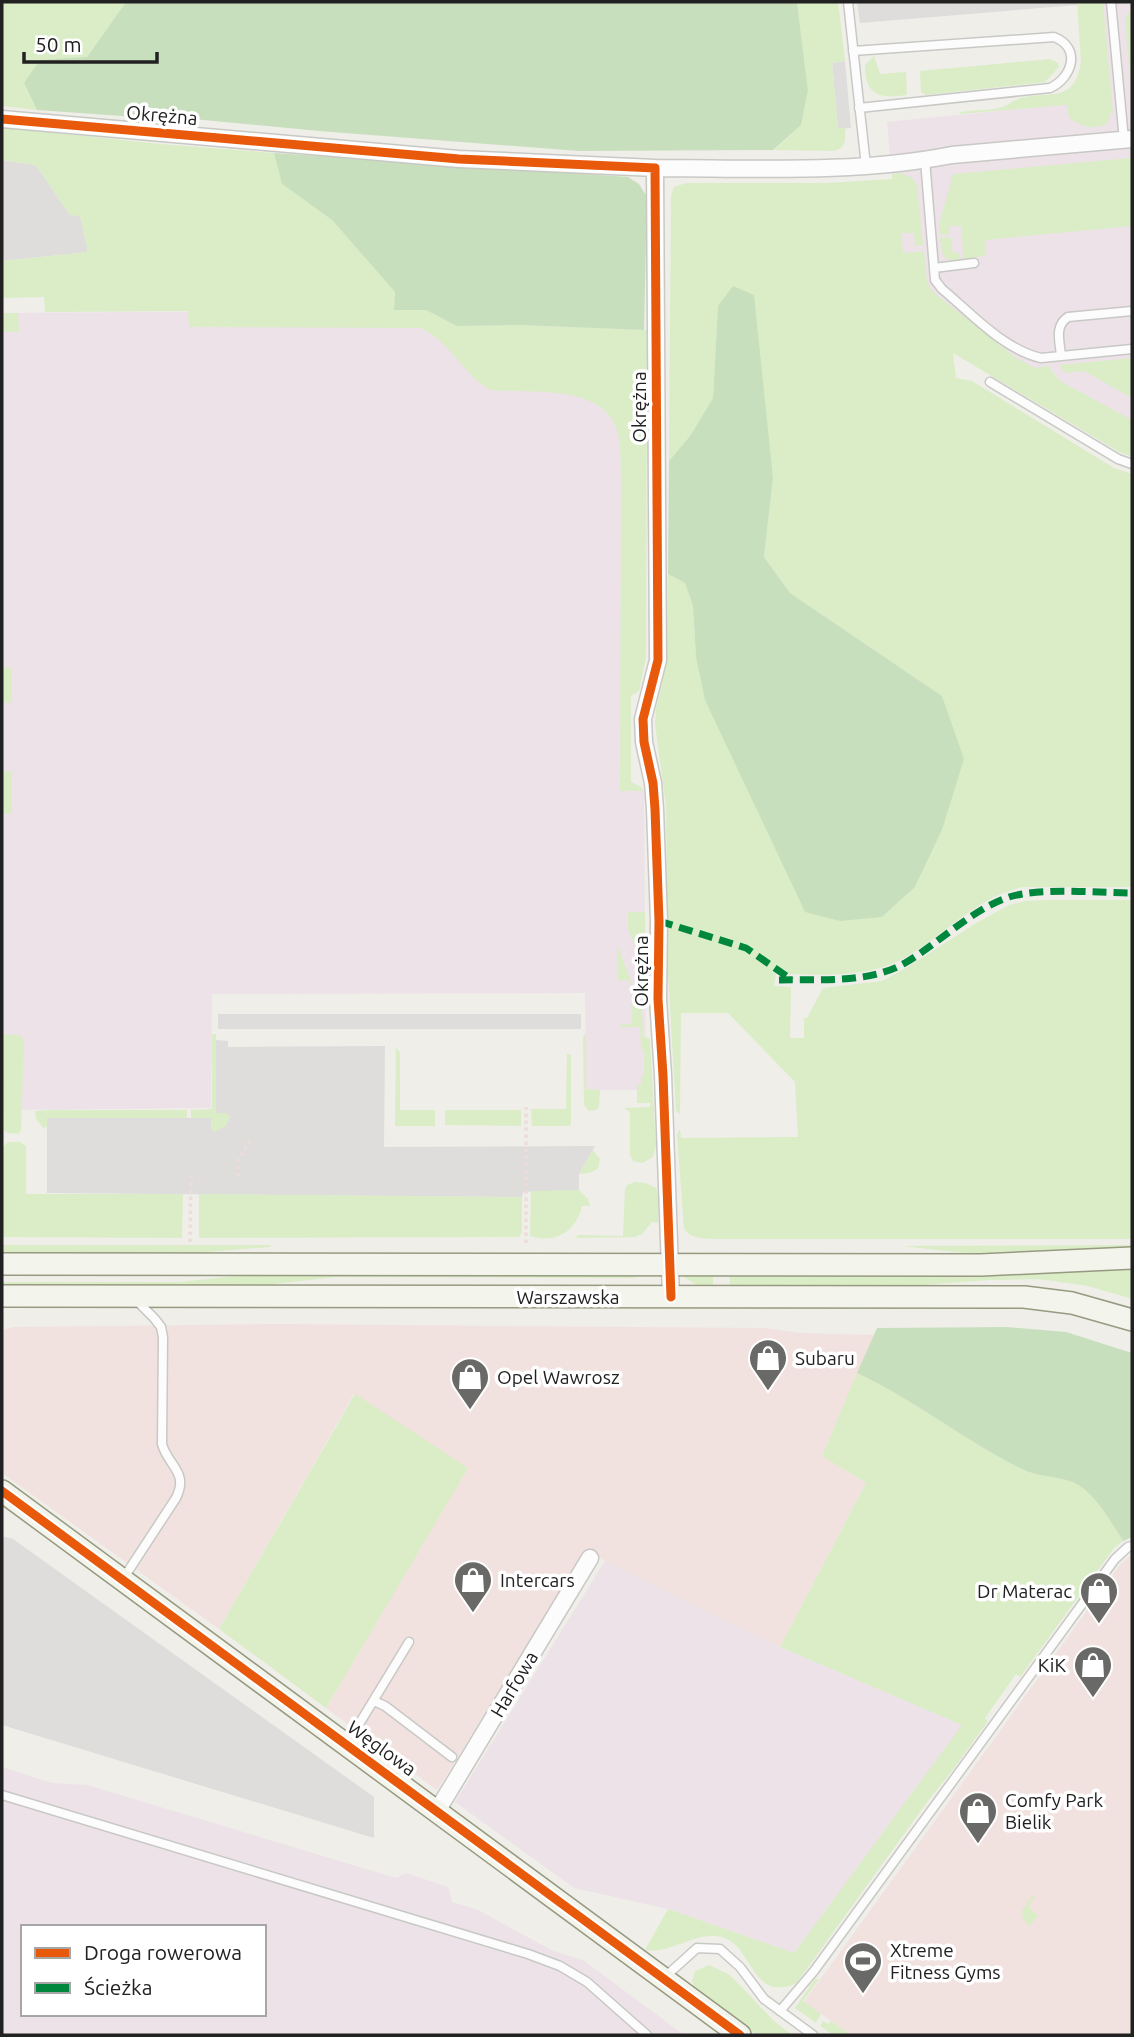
<svg xmlns="http://www.w3.org/2000/svg" width="1134" height="2037" font-family="Ubuntu,sans-serif">
<style>
.residential{fill:#dedddb}
.commercial{fill:#f1e2df}
.industrial{fill:#ede2e7;fill-rule:evenodd}
.grass{fill:#daedc7}
.forest{fill:#c8dfbe}
.lines{fill:none;stroke-linecap:round;stroke-linejoin:round}
.lane-casing{stroke:#c8c8c5;stroke-width:11}
.street-casing{stroke:#c8c8c5;stroke-width:19}
.secondary-casing{stroke:#979a80;stroke-width:24}
.path{stroke:#ecddda;stroke-width:3.5;stroke-dasharray:3.5 3.5;stroke-linecap:butt}
.lane{stroke:#fdfcfc;stroke-width:8}
.street{stroke:#fdfcfc;stroke-width:16}
.secondary{stroke:#f3f5ec;stroke-width:21}
.quiet{stroke:#00873e;stroke-width:7;stroke-dasharray:14 7;stroke-linecap:butt}
.cycleway-casing{stroke:#fff;stroke-width:13}
.cycleway{stroke:#e8590c;stroke-width:9}
.labels{text-anchor:middle;stroke-width:7;stroke-linejoin:round;paint-order:stroke}
.street-label{font-size:19px;fill:#212121;stroke:#fff}
.poi-label{font-size:19px;fill:#212121;stroke:#fff;text-anchor:start}
</style>
<rect width="100%" height="100%" fill="#efeee9"/>
<path class="residential" d="M857,2h220v3l-217,18z
M845,61l6,67 -13,1 -6,-66z
M2,160l34,5 34,50h10l8,37 -86,9z
M218,1014h363v15h-363z
M216,1040l12,1v6l157,-1 -1,101 211,-1 -16,28v16l-56,2 -1,5 -475,-4v-75h164l5,-5z
M2,1536l11,3 361,258v41l-372,-113z"/>
<path class="commercial" d="M277,1324l487,4 37,5 73,2 -52,121 44,27 -86,164 -193,-95 -150,238 -111,-82 141,-240 -113,-74 -135,235 -217,-156v-143l11,-3z
M1132,1554v481h-281l-47,-33 316,-437z"/>
<path class="industrial" d="M1091,2h41v454l-229,-158 -16,-176 213,-21z
M426,310l31,16 187,4 -13,341v120h13l2,299h-60l-1,-97 -373,1 -1,114 -202,2 -7,-71v-726z
M605,1561l175,86 183,78 -169,228 -126,-44 -94,-21 -119,-86z
M2,1767l50,16 35,2 309,93 10,-5 42,14 4,15 26,8 75,41 30,9 101,75h-682zM23,1927h241v87h-241z"/>
<path class="grass" d="M2,2h124l-39,55 -63,26 13,27 -35,-4z
M797,2h41l7,59 -13,2 6,65h7c0,11 2,19 -10,23l-61,-1 27,-25 7,-33z
M1077,2h26l10,111h-3l-2,10c-15,8 -26,4 -39,-5l-2,-13 -107,9v-2c13,-2 30,-1 43,-5 5,-2 10,-6 15,-8 27,-10 56,8 63,-37z
M1132,7v88l-7,-73 1,-5z
M874,56l6,18 26,-2 1,23c-27,4 -42,1 -42,-30z
M1050,59l8,4 1,4 -14,15 -119,13 -5,-3 -1,-21z
M2,127l158,17 114,9 8,31 50,36 63,72 -1,18h32l31,16 62,-1 128,5 -1,328 -7,33 -8,5v86l10,5 3,4h-24l1,-312c-1,-16 1,-34 -4,-49 -15,-47 -86,-36 -126,-40 -28,-14 -41,-50 -71,-62l-231,-1 -1,-16 -143,1 -1,-15 -42,1v-37l86,-9 -8,-36 -10,-1 -34,-50 -34,-5z
M1132,158v68l-147,14 1,15 -22,5 -3,-34h-11v8l-10,1 -1,-10 14,-51z
M901,173l11,5 5,7 6,60 -8,1 -1,-13h-13l2,20 21,-2 3,32 6,9 83,66 19,10 13,-2 12,15 72,39 -1,36 -10,-3 -168,-100 3,25 16,3 142,87 18,6v413h-109c-51,11 -80,52 -125,74 -37,18 -82,13 -122,13l-2,12 17,1 -1,51h14v-20h3l16,-30 59,-7 24,-13 72,-46 31,-17 16,-4 24,-1h83v339h-419c-11,-1 -22,0 -29,-10l-7,-95 3,-5 1,9 117,-1 -3,-55 -67,-69h-47l-1,101 -4,-3 -8,-138 -2,-167 -11,-82 1,-15 11,-48 1,-87 17,9 8,23 3,51 186,260 33,-30 27,-57v-134l-152,-103 -26,-36 9,-79 -55,-172 -5,92 -23,38 -21,25 2,-266 3,-8 12,-4h142l64,-4v-5z
M951,237l1,14 8,3 1,6 -10,1 -8,-5 -3,-18z
M2,313h16l1,19h-17z
M1132,358v40l-48,-27 -19,2 -6,-8z
M2,667l10,1v35l-10,-1z
M2,771h10v43h-10v11z
M628,912h17l1,61 -18,-44z
M617,944l25,67 1,25 7,3 6,107 -3,11 -11,6 -9,-2 -3,-6v-43l-6,-4 26,-1v-4h-13v-18h4v-9l3,-1v-25h-3l-1,-23h-21v-2l13,-1 -1,-39 -3,-5h-10z
M586,1033v56l14,1 -1,17 -3,3 -7,1 -5,-6 -1,-68z
M2,1034l18,1 4,6 -3,90 -3,3 -10,-1 -4,-3z
M212,1034h4v79h11l3,4 -4,9 -12,6 -3,-4v-10h-20v-8l21,-1z
M396,1047l4,6v57h35v16h-40z
M567,1054h4v69l-1,3h-38l-1,-17h35z
M187,1110v8h-140v8l-3,3 -8,-10 -1,-8 14,-1z
M445,1110h76v16l-76,-1z
M8,1142h12l6,4v48h157l-1,44 -180,-1 1,-90z
M593,1150l7,9 -2,9 -8,5 -11,1z
M635,1182l11,1 10,5 3,10 -1,25 -6,-1 -10,12 -7,3 -59,1 2,-3 45,1 2,-47 2,-4z
M579,1190l9,9 2,7h-8c-6,26 -27,38 -52,30l1,-45z
M199,1194l323,3v35l-3,5 -320,1z
M2,1245h269l-1,2 -88,7 -180,-1z
M1132,1245v2l-85,7 -65,1 -80,-9z
M1132,1267v32l-44,-13 -50,-7 -48,1 -78,6 -182,1v-12h294z
M256,1274l391,1 -15,3 -296,-1 -88,10h-246v-5h178z
M685,1274h28v13l-15,-1 -14,-9z
M857,1373c58,27 109,69 167,97 17,8 42,6 56,16 19,14 31,36 43,55l-9,7 -94,129 -4,-3 -31,44 3,3 -36,50 -22,27 -132,183c-5,5 -8,5 -15,6 -28,5 -34,-36 -54,-47 -28,-15 -55,15 -84,10l23,-41 126,44 168,-228 -182,-78 86,-164 -44,-27z
M355,1394l113,74 -142,240 -107,-79z
M1032,1895l3,1 -7,11 10,8 -8,11 -7,-7 -1,-8z
M709,1965l21,10 44,46 18,14h-35l-62,-47 -3,-7 3,-10z
M815,1979h4l-16,22 18,13 -5,9 -21,-15z
M823,2021l5,3 3,-3 20,14h-18l-13,-9z"/>
<path class="forest" d="M126,2h671l11,89 -7,34 -28,25 -194,1 -260,-20 -168,-16 -1,3 -113,-8 -13,-27 16,-23 47,-3z
M274,153l354,24 11,7 8,13 -3,133 -125,-5 -62,1 -31,-16h-32l1,-18 -63,-72 -50,-36z
M733,286l21,9 19,183 -9,79 26,36 152,103 22,63 -22,71 -27,57 -33,30 -42,4 -35,-9 -100,-212 -9,-43 -3,-51 -8,-23 -17,-9 1,-113 21,-25 23,-38 5,-92z
M1007,1327l59,5 66,21v184l-9,4c-12,-19 -24,-41 -43,-55 -14,-10 -39,-8 -56,-16 -58,-28 -109,-70 -167,-97l20,-45z"/>
<g class="lines">
<defs>
<path id="lane" d="M848,2l18,164
M1111,2l13,138
M853,51l201,-14c28,11 18,41 -4,51l-191,20
M925,160l10,120 7,9c30,25 61,60 99,69l91,-9
M934,268l40,-5
M1061,356c-1,-14 -7,-30 7,-39l64,-6
M990,382l128,77 14,5
M123,1579l53,-81c13,-26 -8,-32 -14,-54l1,-107 -2,-10 -7,-9 -18,-18
M374,1701l11,5 67,51
M347,1744l62,-102
M2,1795l526,159 32,12 27,16 60,53
M666,1976l31,-28 23,1 20,18 24,32 49,36
M780,2011l34,-40 301,-412 13,-12 4,-1"/>
<path id="street" d="M2,119l457,40 196,9 3,492 -15,59 1,23 9,41 2,26 4,112 -1,78 5,76 8,222
M655,168c98,0 200,6 297,-13l180,-16
M437,1811l153,-253"/>
<path id="secondary" d="M2,1264l979,1 151,-7
M2,1296l1022,1 48,6 60,17
M2,1491l738,544"/>
</defs>
<use href="#lane" class="lane-casing"/>
<use href="#street" class="street-casing"/>
<use href="#secondary" class="secondary-casing"/>
<path class="path" d="M238,1176v-16l14,-22
M190,1242l1,-66
M526,1243v-136"/>
<use href="#lane" class="lane"/>
<use href="#street" class="street"/>
<use href="#secondary" class="secondary"/>
<path class="quiet" d="M659,921l87,27 46,32
M779,980c41,-1 89,4 126,-17 34,-20 66,-53 104,-66 33,-10 88,-4 123,-4"/>
<defs>
<path id="cycleway" d="M2,119l457,40 196,9 3,492 -15,59 1,23 9,41 2,26 4,112 -1,78 5,76 8,222
M2,1491l738,544"/>
</defs>
<use href="#cycleway" class="cycleway-casing"/>
<use href="#cycleway" class="cycleway"/>
</g>
<defs>
<symbol id="shop-pin" viewBox="-11 -11 22 30"><path d="M0 17L-7.5 6A9.5 9.5 0 1 1 7.5 6Z" fill="#696967" stroke="#fff"/><path d="M-5-2.5h2.3a2.7 3.5 0 0 1 5.4 0H5L5.5 6h-11ZM-1.5-2.5h3a1.5 2.3 0 0 0-3 0Z" fill="#fff"/></symbol>
<symbol id="stadium-pin" viewBox="-11 -11 22 30"><path d="M0 17L-7.5 6A9.5 9.5 0 1 1 7.5 6Z" fill="#696967" stroke="#fff"/><path d="M0-5a6.5 5 0 1 0 0 10a6.5 5 0 1 0 0-10ZM-3.5-1.8h7v3.6h-7Z" fill="#fff"/></symbol>
</defs>
<g fill-rule="evenodd">
<use href="#shop-pin" x="746" y="1336" width="44" height="60"/>
<use href="#shop-pin" x="448" y="1355" width="44" height="60"/>
<use href="#shop-pin" x="451" y="1558" width="44" height="60"/>
<use href="#shop-pin" x="1077" y="1569" width="44" height="60"/>
<use href="#shop-pin" x="1071" y="1643" width="44" height="60"/>
<use href="#shop-pin" x="956" y="1789" width="44" height="60"/>
<use href="#stadium-pin" x="841" y="1939" width="44" height="60"/>
</g>
<g class="labels">
<g class="street-label">
<text transform="translate(162 115) rotate(5)" y="7">Okrężna</text>
<text transform="translate(639 407) rotate(-90)" y="7">Okrężna</text>
<text transform="translate(641 971) rotate(-90)" y="7">Okrężna</text>
<text x="568" y="1304">Warszawska</text>
<text transform="translate(514 1684) rotate(-59)" y="7">Harfowa</text>
<text transform="translate(382 1748) rotate(36)" y="7">Węglowa</text>
</g>
<g class="poi-label">
<text x="795" y="1365">Subaru</text>
<text x="497" y="1384">Opel Wawrosz</text>
<text x="500" y="1587">Intercars</text>
<text x="1072" y="1598" text-anchor="end">Dr Materac</text>
<text x="1066" y="1672" text-anchor="end">KiK</text>
<text x="1005" y="1807">Comfy Park<tspan x="1005" dy="22">Bielik</tspan></text>
<text x="890" y="1957">Xtreme<tspan x="890" dy="22">Fitness Gyms</tspan></text>
</g>
</g>
<rect width="1134" height="2037" fill="none" stroke="#212121" stroke-width="7"/>
<rect x="21" y="1925" width="245" height="91" fill="#ffffff" stroke="#a6a6a6" stroke-width="2"/>
<rect x="35" y="1948" width="35" height="10" fill="#e8590c" stroke="#a6a6a6" stroke-width="2"/>
<text x="84" y="1960" font-size="21" fill="#212121">Droga rowerowa</text>
<rect x="35" y="1983" width="35" height="10" fill="#00873e" stroke="#a6a6a6" stroke-width="2"/>
<text x="84" y="1995" font-size="21" fill="#212121">Ścieżka</text>
<path d="M24 52v10h133v-10" fill="none" stroke="#212121" stroke-width="3.5"/>
<text x="35" y="52" font-size="21" fill="#212121" stroke="#ffffff" stroke-width="5" paint-order="stroke">50 m</text>
</svg>
